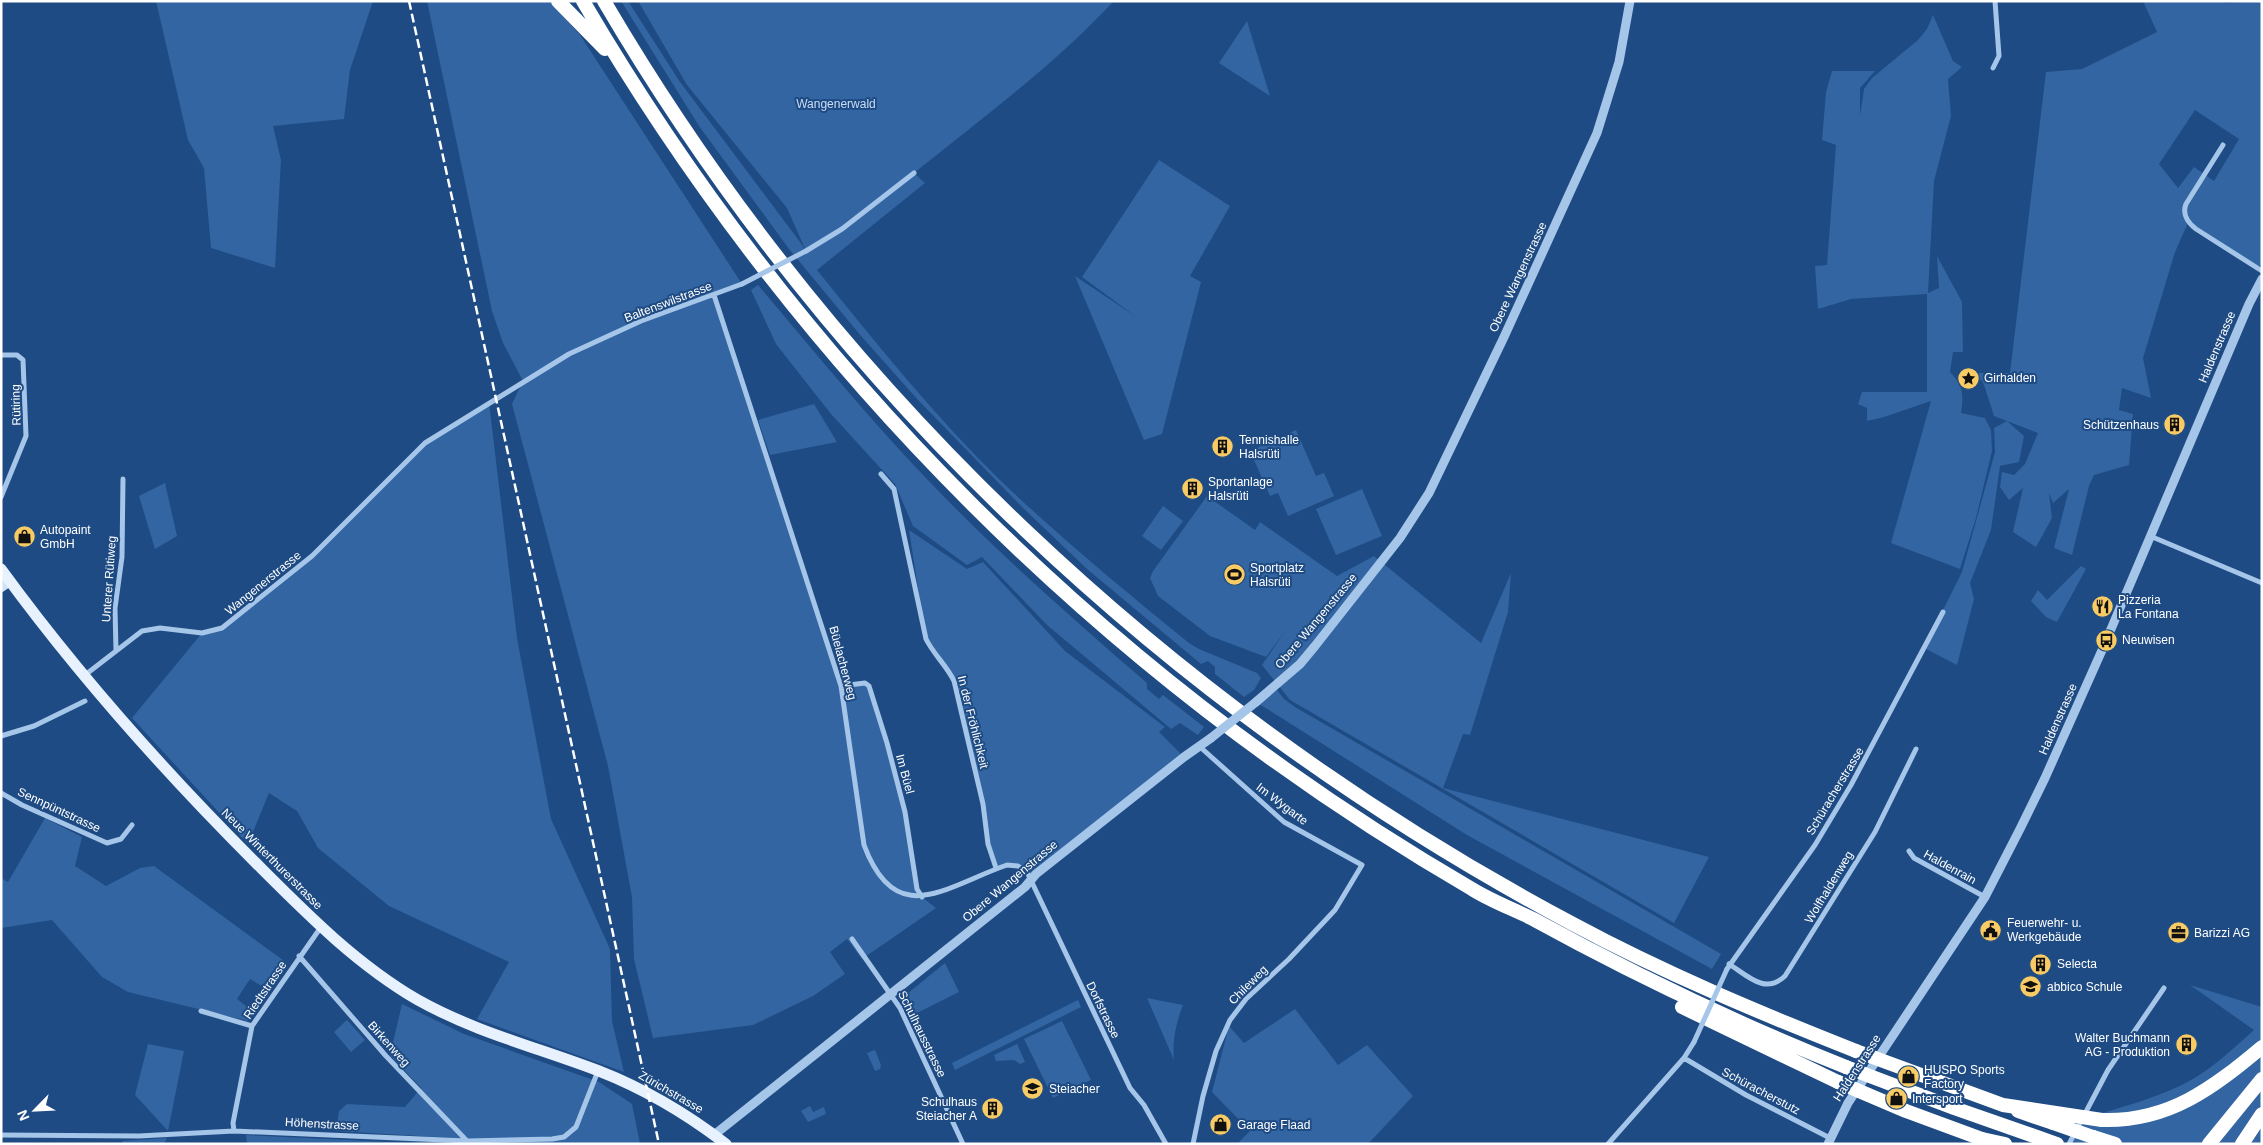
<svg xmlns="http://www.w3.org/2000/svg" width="2263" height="1145" font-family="Helvetica,sans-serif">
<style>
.green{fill:#3265a1;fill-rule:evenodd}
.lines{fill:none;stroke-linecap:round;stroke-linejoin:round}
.minor{stroke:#a5c5e9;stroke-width:5}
.tertiary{stroke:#a5c5e9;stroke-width:9}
.secondary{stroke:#d0e1f7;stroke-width:10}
.primary{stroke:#e8f1fe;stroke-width:11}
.motorway{stroke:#fff;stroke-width:14}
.rail{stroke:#fff;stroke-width:2.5;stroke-dasharray:9 4;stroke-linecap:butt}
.minor-bridge{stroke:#a5c5e9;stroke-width:5}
.tertiary-bridge{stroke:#a5c5e9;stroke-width:9}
.motorway-bridge{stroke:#fff;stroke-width:14}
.labels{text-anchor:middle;stroke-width:4;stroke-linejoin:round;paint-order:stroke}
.park-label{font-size:12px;fill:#c9def7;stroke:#1e4b83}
.street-label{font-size:12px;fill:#fff;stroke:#1e4b83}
.poi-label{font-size:12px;fill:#fff;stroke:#1e4b83;text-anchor:start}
</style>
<rect width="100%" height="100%" fill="#1e4b83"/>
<path class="green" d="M156,1h217l-23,69 -6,49 -71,7 8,34 -6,108 -64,-20 -7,-80 -16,-28z
M427,1h123l30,34 162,249 -28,11 127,390 24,-2 4,3 36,126 12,77 5,8 14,11 -74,51 -15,-20 -17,13 15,22 -32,22 -60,29 -100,13 -19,-79 -2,-62 -24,-131 -96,-362 11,-23 -20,-38 -11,-32z
M621,1h7l52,81 123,164 3,9v-4l-19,-43 -100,-123 -49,-84h476c-60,64 -131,117 -200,172l11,10 -108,87c59,73 118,147 185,212 60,57 123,109 187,161l10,6 58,24 4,5 -7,12 -10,7 -29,-23v-7l-7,-6 -7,3 -114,-95 -65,-62 -104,-107 -57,-64 -72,-87 -90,-123z
M2143,1h80l1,2 38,-2v262l-4,5 -70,-45 -13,29 -32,106 8,40 -29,-10 -3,22 14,4 -4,51 -35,10 -5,11 -17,69 -18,-7 15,-59 -16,14 -4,-10 3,25 -16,29 -23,-15 10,-44 -14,12 -9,-13 2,-15 12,3 11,-11 13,-31 -31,-12 17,15 -5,26 -19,4 -9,64 -21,53 4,16 -17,66 -33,-17 38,-76 33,-120 -1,-24 13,-7 -13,-5 -11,-34 -10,-9h37l36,-301 36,-3 75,-37zM2195,110l44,29 -25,42 -20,-14 -16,21 -19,-24z
M1933,15l20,46 9,6 -14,12 3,37 -17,65 -6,112 11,-5 -2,-32 25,46 1,50h-10l-3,20c13,14 14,22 11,41l24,5 6,12 1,21 -16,67 -16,51 -69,-26 40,-142 -47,16 -17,4v-13l-9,-4 4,-12h65v-98l-76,5 -33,10 -3,-43 12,-1 9,-120 -14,-5 4,-48 6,-21h43l-15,17v28l4,-27 8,-11 46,-38 9,-11z
M1247,21l23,75 -51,-33z
M1159,160l71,46 -40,70 11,6 -39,152 -18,6 -69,-164 60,40 -53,-39z
M758,285c55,65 108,130 167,192 69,73 146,140 222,206v6l12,10 4,-4 41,32 -6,8 -18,-12 -9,6 -124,-104 -65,-68 -15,8 -54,-39 -18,-42 -64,-70 -55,-70 -25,-54z
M489,402l28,236 34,181 59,130 2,72 12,51 -147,-53 32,-57 -120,-56 -71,-58 -21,-37 -28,-18 -21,51 -116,-126 70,-85 14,-2 96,-75 113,-113z
M814,404l23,38 -67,13 -12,-35z
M1296,430l20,46 8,-3 10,23 -46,20 -10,-23 -8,3 -20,-45z
M165,483l12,53 -22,13 -16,-53z
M1362,489l20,47 -46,19 -20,-46z
M1207,496l48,34 5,-8 77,54 37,-20 107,87 30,-70 -3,39 -38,123 -7,-1 -20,54 266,69 -35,66 -384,-223 -28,-35 24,-35 -20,27 -56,-21 -52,-40 -8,-18 3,-7z
M1163,506l20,15 -22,29 -19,-14z
M909,530l58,39 16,-7 82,89 100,76 -6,5 25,25 -153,123 -13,-14 -22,2 -4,-11 -9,-53 -29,-123 -28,-42z
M2081,566l5,3 -29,53 -11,-5 -15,-16 7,-11 9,10z
M1275,687l9,12 11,8 426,247 -9,15 -245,-134 -211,-133z
M45,818l37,19 -7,29 31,20 34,-18 14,-2 133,97 -17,28 -20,-12 -13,20 18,14 -7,8 -120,-29 -26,-15 -50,-57 -51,8v-50l7,4z
M945,963l14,29 -50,25 -7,-19z
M2190,985l72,22v137h-192l14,-25c36,-12 76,-21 109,-40 22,-13 42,-32 61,-49z
M1147,998l36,7c-7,18 -11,36 -9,55z
M1078,1000l3,7 -126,63 -3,-7z
M402,1004l62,30 135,48 33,22 8,40h-169l-18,-6 -117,-7 3,-20 8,-7 58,3 16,-19 -31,-33z
M1295,1009l43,56 29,-20 46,51 -45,48h-131l13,-13 -38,-39 17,-66 15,17z
M347,1020l18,20 -14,12 -17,-20z
M1062,1021l29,59 -38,18 -29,-59z
M148,1044l36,7 -16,80 -33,-36z
M1017,1044l8,18 -5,2 -6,-4 -18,1 -2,-6z
M875,1050l6,15 -1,4 -5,2 -8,-18z
M810,1106l3,6 11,-5 2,7 -18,8 -7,-11z
M246,1135l165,8v1h-164z
M167,1138l-3,6h-43l2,-3z"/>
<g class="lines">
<path class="minor" d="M1993,68l6,-12 -4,-55
M2223,145l-37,59c-4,10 2,19 10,25l66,42
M806,251l36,-22 72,-56
M714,295l127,391 23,159c32,86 82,41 143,20l11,1 9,6 103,216 14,17 22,39
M1,355h16l6,5 3,76 -25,61
M881,474l13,15 32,150c8,16 21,27 28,42l29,123 5,40 8,24
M2150,536l112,47
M116,651l-1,-43 7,-51 1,-78
M85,675l57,-44 18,-3 42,5 20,-5 90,-72 113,-113 144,-89 72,-33 101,-37
M841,686l24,-3 4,3 18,57 18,69 12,77 5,8
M1,736l33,-10 51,-25
M1,793l21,12 85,38 14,-4 11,-14
M1909,851l5,7 71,39
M852,939l48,69 63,136
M299,956l87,100 81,85
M1729,964c19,12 36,31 56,12l90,-144 41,-83
M1727,969l88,-124 36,-60 92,-173
M201,1011l51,15
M1684,1058l62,37 84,43
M234,1131l-1,-8 19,-97 69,-99
M1,1135l138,1 95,-5 233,10 85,-2 12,-2 12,-10 22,-56
M1193,1144l10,-48 13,-45 14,-31 16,-21 43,-40 46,-49 27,-45 -78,-43 -85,-76
M1608,1144l76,-86 10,-16
M2069,1144l39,-74 56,-82"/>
<path class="tertiary" d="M1256,702l44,-38 15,-18 85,-108 29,-45 75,-156 93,-204 22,-71 11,-61
M714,1135l311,-248 11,-13 148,-117 27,-19
M1828,1144l20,-41 137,-206 35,-68 25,-51 58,-130 146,-344 13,-25"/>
<path class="secondary" d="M1,587l9,-6"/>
<path class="primary" d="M1,569c75,103 164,203 255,294 50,50 100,101 162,137 57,32 121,48 181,71 46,18 88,43 127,73"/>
<path class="motorway" d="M558,1l47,48
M583,1c214,366 522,675 889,888 19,12 41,20 61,30 102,56 205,105 313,148
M604,1c229,391 570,711 969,923 91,49 187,89 283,127
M1682,1007l156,75
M2018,1111l35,12
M2102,1120c67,2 111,-32 160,-73
M2093,1137l22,7
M1982,1139l23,5
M2209,1144l53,-65
M2242,1144l20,-30"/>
<path class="rail" d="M409,1l250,1143"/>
<path class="minor-bridge" d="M742,284l64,-33
M1694,1042l33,-73"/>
<path class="tertiary-bridge" d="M1211,738l45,-36"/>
<path class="motorway-bridge" d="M1856,1051l147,54 99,15
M1846,1067l108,41 103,36
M1838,1082l68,29 76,28
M2053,1123l40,14"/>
</g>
<defs>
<symbol id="sight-disc" viewBox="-11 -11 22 22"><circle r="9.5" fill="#f8cb64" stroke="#1e4b83"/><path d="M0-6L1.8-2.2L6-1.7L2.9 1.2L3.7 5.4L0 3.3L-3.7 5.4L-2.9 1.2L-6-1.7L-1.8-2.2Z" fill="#111"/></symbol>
<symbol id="building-disc" viewBox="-11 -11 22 22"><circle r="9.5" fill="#f8cb64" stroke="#1e4b83"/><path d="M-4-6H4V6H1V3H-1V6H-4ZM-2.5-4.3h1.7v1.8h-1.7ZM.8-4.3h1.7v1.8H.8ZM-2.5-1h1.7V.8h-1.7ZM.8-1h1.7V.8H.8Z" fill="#111"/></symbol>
<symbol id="shop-disc" viewBox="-11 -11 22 22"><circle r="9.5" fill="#f8cb64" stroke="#1e4b83"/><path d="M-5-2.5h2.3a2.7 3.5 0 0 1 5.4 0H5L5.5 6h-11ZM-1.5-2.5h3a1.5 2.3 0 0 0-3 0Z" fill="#111"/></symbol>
<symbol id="stadium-disc" viewBox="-11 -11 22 22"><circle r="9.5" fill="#f8cb64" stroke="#1e4b83"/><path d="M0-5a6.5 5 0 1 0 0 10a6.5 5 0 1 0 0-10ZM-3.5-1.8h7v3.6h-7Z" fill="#111"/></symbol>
<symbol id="restaurant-disc" viewBox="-11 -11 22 22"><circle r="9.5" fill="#f8cb64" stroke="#1e4b83"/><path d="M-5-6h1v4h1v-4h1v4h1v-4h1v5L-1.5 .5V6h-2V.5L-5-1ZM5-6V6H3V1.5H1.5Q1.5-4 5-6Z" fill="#111"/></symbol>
<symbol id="bus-disc" viewBox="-11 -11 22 22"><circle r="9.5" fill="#f8cb64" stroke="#1e4b83"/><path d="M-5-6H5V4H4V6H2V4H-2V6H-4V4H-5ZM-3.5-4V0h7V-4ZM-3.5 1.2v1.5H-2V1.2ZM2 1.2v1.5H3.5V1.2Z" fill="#111"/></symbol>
<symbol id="civic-disc" viewBox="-11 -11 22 22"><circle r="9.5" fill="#f8cb64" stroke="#1e4b83"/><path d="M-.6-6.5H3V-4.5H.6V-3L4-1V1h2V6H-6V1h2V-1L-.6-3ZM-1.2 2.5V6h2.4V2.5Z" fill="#111"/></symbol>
<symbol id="office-disc" viewBox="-11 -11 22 22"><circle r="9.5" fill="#f8cb64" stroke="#1e4b83"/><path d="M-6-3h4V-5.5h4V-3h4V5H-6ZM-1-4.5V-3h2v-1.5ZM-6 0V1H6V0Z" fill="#111"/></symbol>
<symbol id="school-disc" viewBox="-11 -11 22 22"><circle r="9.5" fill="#f8cb64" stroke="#1e4b83"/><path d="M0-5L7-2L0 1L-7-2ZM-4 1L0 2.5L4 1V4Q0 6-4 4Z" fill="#111"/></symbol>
</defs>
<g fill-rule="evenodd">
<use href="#sight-disc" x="1956" y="366" width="25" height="25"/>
<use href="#building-disc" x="2162" y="412" width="25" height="25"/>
<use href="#building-disc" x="1210" y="434" width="25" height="25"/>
<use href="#building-disc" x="1180" y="476" width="25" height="25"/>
<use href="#shop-disc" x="12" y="524" width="25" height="25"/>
<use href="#stadium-disc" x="1222" y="562" width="25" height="25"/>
<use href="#restaurant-disc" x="2090" y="594" width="25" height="25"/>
<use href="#bus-disc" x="2094" y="628" width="25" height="25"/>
<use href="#civic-disc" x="1978" y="918" width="25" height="25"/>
<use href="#office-disc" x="2166" y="920" width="25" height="25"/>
<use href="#building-disc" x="2028" y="952" width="25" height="25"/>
<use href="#school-disc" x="2018" y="974" width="25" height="25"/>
<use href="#building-disc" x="2174" y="1032" width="25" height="25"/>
<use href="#shop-disc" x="1896" y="1064" width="25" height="25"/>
<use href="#school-disc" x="1020" y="1076" width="25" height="25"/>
<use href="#shop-disc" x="1884" y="1086" width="25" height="25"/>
<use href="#building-disc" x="980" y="1096" width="25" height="25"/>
<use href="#shop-disc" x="1208" y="1112" width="25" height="25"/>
</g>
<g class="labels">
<g class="park-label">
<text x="836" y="108">Wangenerwald</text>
</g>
<g class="street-label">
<text transform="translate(1518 277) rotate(-65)" y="4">Obere Wangenstrasse</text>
<text transform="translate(668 302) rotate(-21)" y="4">Baltenswilstrasse</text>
<text transform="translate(2217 347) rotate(-67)" y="4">Haldenstrasse</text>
<text transform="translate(16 405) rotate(-92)" y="4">Rütiring</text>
<text transform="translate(109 579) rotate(-86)" y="4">Unterer Rütiweg</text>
<text transform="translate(263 583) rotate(-39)" y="4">Wangenerstrasse</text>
<text transform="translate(1316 621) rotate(-50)" y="4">Obere Wangenstrasse</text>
<text transform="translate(843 663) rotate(75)" y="4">Büelacherweg</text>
<text transform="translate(2058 719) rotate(-66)" y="4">Haldenstrasse</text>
<text transform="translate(973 722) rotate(76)" y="4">In der Fröhlichkeit</text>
<text transform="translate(905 774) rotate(75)" y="4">Im Büel</text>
<text transform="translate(1835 791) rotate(-59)" y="4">Schüracherstrasse</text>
<text transform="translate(1282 804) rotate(37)" y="4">Im Wygarte</text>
<text transform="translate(59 810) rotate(25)" y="4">Sennpüntstrasse</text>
<text transform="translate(272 859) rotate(45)" y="4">Neue Winterthurerstrasse</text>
<text transform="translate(1950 867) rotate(29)" y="4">Haldenrain</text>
<text transform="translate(1010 881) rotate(-40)" y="4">Obere Wangenstrasse</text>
<text transform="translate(1829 887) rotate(-59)" y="4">Wolfhaldenweg</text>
<text transform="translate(1248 985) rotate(-45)" y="4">Chileweg</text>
<text transform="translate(265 990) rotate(-56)" y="4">Riedtstrasse</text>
<text transform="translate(1103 1010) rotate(64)" y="4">Dorfstrasse</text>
<text transform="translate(922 1034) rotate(64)" y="4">Schulhausstrasse</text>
<text transform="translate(389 1044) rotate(48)" y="4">Birkenweg</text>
<text transform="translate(1857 1068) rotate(-57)" y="4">Haldenstrasse</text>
<text transform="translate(1761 1091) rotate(28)" y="4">Schüracherstutz</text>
<text transform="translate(671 1092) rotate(30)" y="4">Zürichstrasse</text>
<text transform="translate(322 1124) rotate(3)" y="4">Höhenstrasse</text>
</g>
<g class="poi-label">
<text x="1984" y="382">Girhalden</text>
<text x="2159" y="429" text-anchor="end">Schützenhaus</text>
<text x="1239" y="444">Tennishalle<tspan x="1239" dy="14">Halsrüti</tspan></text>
<text x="1208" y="486">Sportanlage<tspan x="1208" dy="14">Halsrüti</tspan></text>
<text x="40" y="534">Autopaint<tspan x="40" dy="14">GmbH</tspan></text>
<text x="1250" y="572">Sportplatz<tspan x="1250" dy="14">Halsrüti</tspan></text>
<text x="2118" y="604">Pizzeria<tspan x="2118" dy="14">La Fontana</tspan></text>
<text x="2122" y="644">Neuwisen</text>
<text x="2007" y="927">Feuerwehr- u.<tspan x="2007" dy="14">Werkgebäude</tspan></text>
<text x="2194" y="937">Barizzi AG</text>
<text x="2057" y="968">Selecta</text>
<text x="2047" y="991">abbico Schule</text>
<text x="2170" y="1042" text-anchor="end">Walter Buchmann<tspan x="2170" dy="14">AG - Produktion</tspan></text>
<text x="1924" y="1074">HUSPO Sports<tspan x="1924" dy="14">Factory</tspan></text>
<text x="1049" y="1093">Steiacher</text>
<text x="1912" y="1103">Intersport</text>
<text x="977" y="1106" text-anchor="end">Schulhaus<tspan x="977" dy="14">Steiacher A</tspan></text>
<text x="1237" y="1129">Garage Flaad</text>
</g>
</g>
<rect width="2263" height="1145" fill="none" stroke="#ffffff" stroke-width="5"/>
<g transform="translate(35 1110) rotate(246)" stroke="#1e4b83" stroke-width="4" paint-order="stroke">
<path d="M0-4L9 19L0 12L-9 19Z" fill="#ffffff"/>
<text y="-8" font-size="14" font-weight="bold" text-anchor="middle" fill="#ffffff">N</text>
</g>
</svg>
